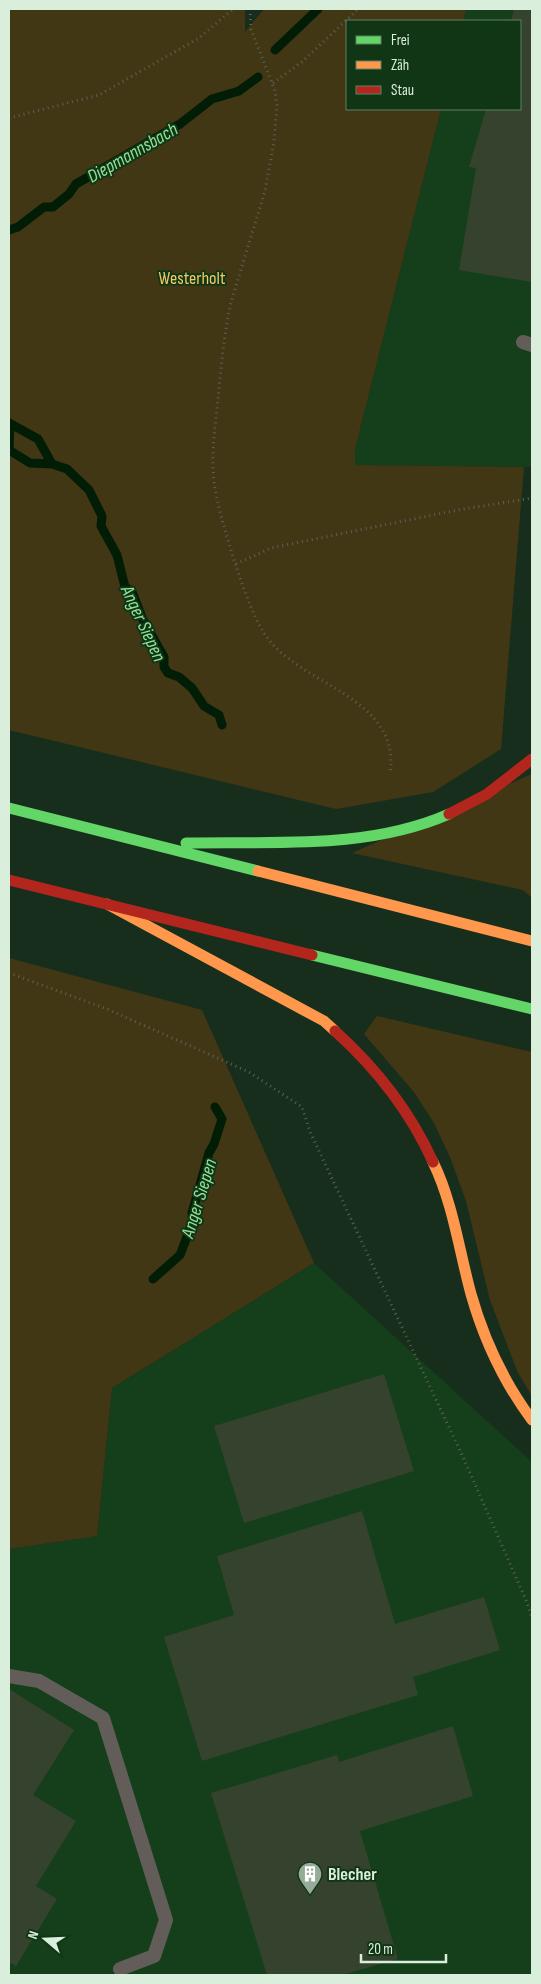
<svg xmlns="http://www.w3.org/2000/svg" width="541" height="1984" font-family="'Sofia Sans Condensed',sans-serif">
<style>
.built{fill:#153e1b}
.green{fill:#423714}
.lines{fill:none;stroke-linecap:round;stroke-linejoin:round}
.stream{stroke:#021d06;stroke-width:9}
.building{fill:#35432e}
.path{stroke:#5c6158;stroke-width:3;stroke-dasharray:1 4;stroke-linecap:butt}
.lane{stroke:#635d59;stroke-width:14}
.fast{stroke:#63d668;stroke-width:11}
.slow{stroke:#ff974d;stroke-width:11}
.jam{stroke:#b3261e;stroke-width:11}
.labels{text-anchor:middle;stroke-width:4;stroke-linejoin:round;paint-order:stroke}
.park-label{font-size:18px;fill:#f3c966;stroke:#103616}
.poi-label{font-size:18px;font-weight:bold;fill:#daefdb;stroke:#103616;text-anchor:start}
.water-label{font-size:19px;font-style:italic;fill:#92e199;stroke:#103616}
</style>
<rect width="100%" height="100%" fill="#182e1c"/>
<path class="built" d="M466,9h66v458l-181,-2 90,-356h79v-88h-57z
M314,1263l218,199v513h-523v-426l88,-13 15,-148z"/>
<path class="green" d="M9,9h236v23l19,-23h202l-3,12h-116v88h94l-86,340v16l169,2 -23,282 -68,43 -97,17 -327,-79z
M532,774v124l-9,-8 -171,-37z
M9,958l193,52 112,253 -202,125 -15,148 -88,13z
M377,1016l155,36v344l-14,-23 -28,-73 -24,-99 -16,-44 -16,-34 -20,-31 -50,-58z"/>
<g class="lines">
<path class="stream" d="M275,50l43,-41
M9,230l9,-3 26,-20h9l16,-13 7,-10 104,-60 32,-25 27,-8 19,-14
M9,423l29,16 14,25 15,5 22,21 13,26 -1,10 16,29 8,32 7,5 11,28 21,37v10l4,6 11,4 13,11 12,18 15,9 3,10
M10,423l-1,27 21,13 22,1
M153,1279l27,-24 13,-34 -1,-8 17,-60 5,-9 8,-25 -7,-12"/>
</g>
<path class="building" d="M514,9h18v273l-73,-12 17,-102 -7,-1 17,-58h34v-88h-9z
M384,1374l30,97 -170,52 -30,-97z
M362,1511l33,113 89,-27 16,53 -87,27 5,18 -216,66 -38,-124 70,-22 -17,-59z
M9,1689l65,41 -41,65 43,26 -40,65 21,13 -41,67 -7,-4z
M453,1726l20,70 -113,35 38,128 -56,16h-75l-56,-182 126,-38 2,7z"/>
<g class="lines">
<path class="path" d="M250,9l1,20 24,62 2,14 -3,37 -9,49 -34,111c-7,32 -10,65 -13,97 -3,28 -7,56 -4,83 4,28 13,54 21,81 8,23 16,49 29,70 33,53 138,62 126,141
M273,83l29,-21 56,-53
M9,118l90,-23 100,-57 34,-29
M236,564l35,-16 187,-38 74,-12
M9,973l98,36 142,63 53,35 9,27 152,323 63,143 6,18"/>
<path class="lane" d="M523,342l9,3
M9,1676l30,5 64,37 63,202 -12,36 -34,13"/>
<path class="fast" d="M9,808l249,63
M186,843c88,-2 181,7 263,-29
M312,955l220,54"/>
<path class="slow" d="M258,871l274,70
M107,904l217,117 11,10
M433,1162c20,41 26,88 38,132 13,46 32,87 61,126"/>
<path class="jam" d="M449,814l38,-20 45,-35
M9,880l303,75
M335,1031c41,37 75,80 98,131"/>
</g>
<defs>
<symbol id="building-pin" viewBox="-11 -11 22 30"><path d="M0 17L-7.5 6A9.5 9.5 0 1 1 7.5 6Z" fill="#96ab98" stroke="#103616"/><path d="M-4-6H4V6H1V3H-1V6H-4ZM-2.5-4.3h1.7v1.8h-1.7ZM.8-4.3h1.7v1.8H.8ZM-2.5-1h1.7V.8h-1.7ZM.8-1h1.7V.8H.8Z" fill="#fff"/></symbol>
</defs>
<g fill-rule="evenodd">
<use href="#building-pin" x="296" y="1860" width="28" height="38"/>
</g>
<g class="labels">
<g class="park-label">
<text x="192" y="284">Westerholt</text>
</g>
<g class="poi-label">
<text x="328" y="1880">Blecher</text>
</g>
<g class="water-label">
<text transform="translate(132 152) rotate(-30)" y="7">Diepmannsbach</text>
<text transform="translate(144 623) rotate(65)" y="7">Anger Siepen</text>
<text transform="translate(198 1198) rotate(-73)" y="7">Anger Siepen</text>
</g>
</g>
<rect width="541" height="1984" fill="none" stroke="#daefdb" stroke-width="20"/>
<rect x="346" y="20" width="175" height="90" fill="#103616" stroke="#618065"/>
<rect x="356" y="36" width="25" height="8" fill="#63d668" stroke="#618065"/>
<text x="391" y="45" font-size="15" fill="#daefdb">Frei</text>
<rect x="356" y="61" width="25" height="8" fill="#ff974d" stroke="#618065"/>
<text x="391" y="70" font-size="15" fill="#daefdb">Zäh</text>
<rect x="356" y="86" width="25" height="8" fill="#b3261e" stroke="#618065"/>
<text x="391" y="95" font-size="15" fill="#daefdb">Stau</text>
<g transform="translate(45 1939) rotate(289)" stroke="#103616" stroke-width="4" paint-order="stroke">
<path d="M0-4L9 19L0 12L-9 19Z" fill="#daefdb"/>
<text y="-8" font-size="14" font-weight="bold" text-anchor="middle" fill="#daefdb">N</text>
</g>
<path d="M361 1954v8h85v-8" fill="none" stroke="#daefdb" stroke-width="2.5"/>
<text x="368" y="1954" font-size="15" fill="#daefdb" stroke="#103616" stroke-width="4" paint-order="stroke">20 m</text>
</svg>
